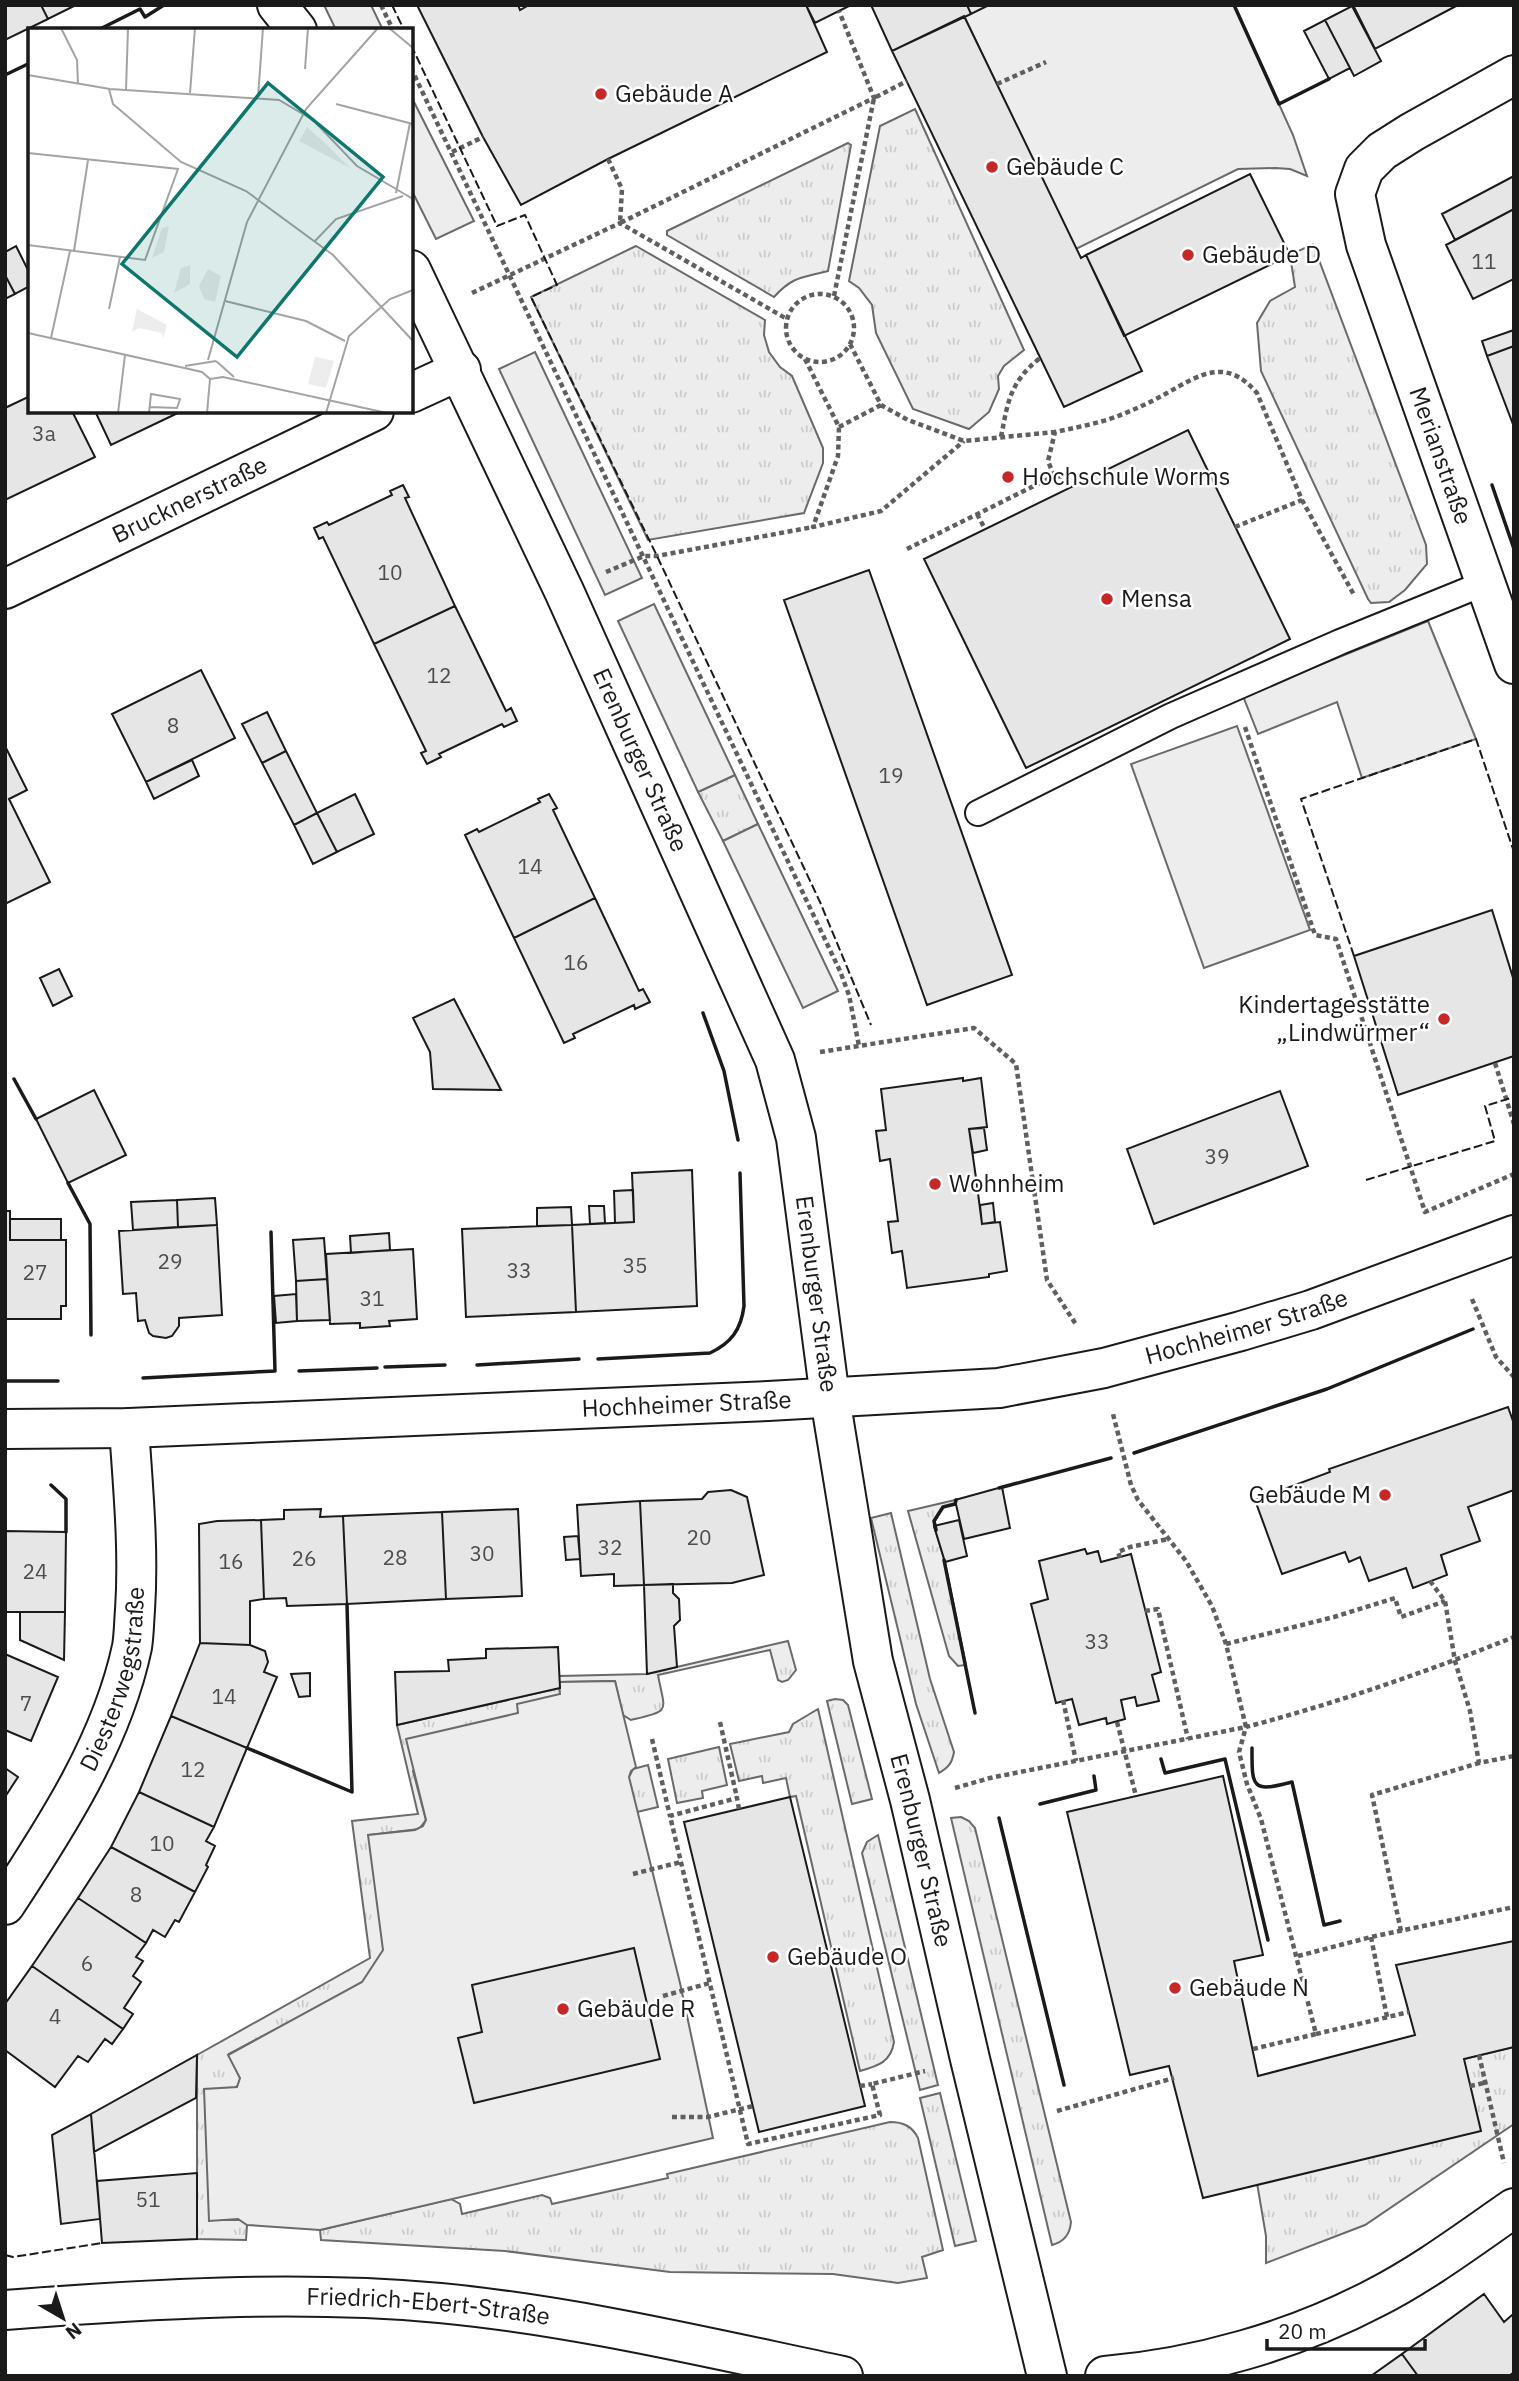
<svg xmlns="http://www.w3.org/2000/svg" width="1519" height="2381" font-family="'IBM Plex Sans',sans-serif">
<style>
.grass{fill:url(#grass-tufts);stroke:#6a6a6a;stroke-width:2}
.pitch{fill:#ededed;stroke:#6a6a6a;stroke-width:2}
.building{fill:#e6e6e6;stroke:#1a1a1a;stroke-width:2}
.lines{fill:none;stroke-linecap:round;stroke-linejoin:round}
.lane-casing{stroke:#1a1a1a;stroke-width:28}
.street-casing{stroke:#1a1a1a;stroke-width:42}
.secondary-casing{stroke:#1a1a1a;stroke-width:42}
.path{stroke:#5f5f5f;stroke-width:4.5;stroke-dasharray:5 3.5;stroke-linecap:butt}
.lane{stroke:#fff;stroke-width:24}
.street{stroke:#fff;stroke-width:38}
.secondary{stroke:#fff;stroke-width:38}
.fence{stroke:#1a1a1a;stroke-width:2;stroke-dasharray:9 3.5;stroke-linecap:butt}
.wall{stroke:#1a1a1a;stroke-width:3.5}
.poi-dot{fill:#c62828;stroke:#fff;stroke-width:2.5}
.labels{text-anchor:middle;stroke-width:5;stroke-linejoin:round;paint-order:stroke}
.number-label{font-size:21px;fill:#4d4d4d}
.poi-label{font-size:24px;fill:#1a1a1a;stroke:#fff;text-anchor:start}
.street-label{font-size:24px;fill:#1a1a1a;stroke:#fff}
.inset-road{fill:none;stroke:#a3a3a3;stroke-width:2}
.view{fill:#0f766e;fill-opacity:0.15;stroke:#0f766e;stroke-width:3.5}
.inset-edge{fill:none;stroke:#1a1a1a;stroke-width:3.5}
</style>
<defs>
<pattern id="grass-tufts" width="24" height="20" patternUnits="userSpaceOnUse" patternTransform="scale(1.75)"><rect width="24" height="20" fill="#ededed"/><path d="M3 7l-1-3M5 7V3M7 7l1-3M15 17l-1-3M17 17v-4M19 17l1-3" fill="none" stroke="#cbcbcb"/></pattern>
</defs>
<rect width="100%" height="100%" fill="#fff"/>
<path class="grass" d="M915,109l109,241 -20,16 -6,10 1,13 -10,23 -20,17 -56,-20 -37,-76 -4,-28 -13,-17 -10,-7 31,-155z
M848,143l3,2 -23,126c-26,7 -35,5 -54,26l-107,-62v-4z
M1313,244l113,301 1,19 -22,26 -16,12 -18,1 -3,-4 -107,-228 -4,-48 13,-22 25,-14 -5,-32z
M636,246l129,74 -1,15 5,17 11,15 12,9 31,72v15l-19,50 -156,27 -117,-243z
M735,775l23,49 -35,17 -25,-49z
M955,1500v4l-12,3 -8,14 -1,5 11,36 21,103 -8,1 -9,-10 -41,-145z
M891,1513l39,166 24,73c-2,11 -5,15 -15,21l-23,-69 -45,-186z
M788,1641l8,29 -8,10 -6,2 -4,-2 -8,-30 -112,25c7,38 14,35 -27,45l-8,-5 -8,-34 -56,1v-6l88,-2z
M560,1688v13l-42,12 -105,58 13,49 -7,9 -50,6 48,119 -188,100 11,24v6l-6,4 -25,132h33l5,5 -1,15 -49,-1v-184l173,-97 -18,-137 66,-7 -21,-89z
M835,1699l8,1 5,5 24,94 -20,5 -25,-103z
M818,1709l76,333c-3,20 -16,24 -34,29l-64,-275 -6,1 -4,-19 -23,5 -1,-7 -23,5 -9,-37 59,-12 4,-8z
M719,1747l8,38 -25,6 1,7 -26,5 -9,-44z
M648,1765l10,42 -208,50 179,-80 4,-8z
M961,1817l8,4 6,7 96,394c-1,12 -7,20 -19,23l-101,-427z
M878,1835l60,250 -18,5 -58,-237 5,-11z
M1514,2047v77l-149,101 -99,38v-27l-9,-53 207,-124z
M940,2093l36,148 -21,5 -35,-148z
M890,2122c13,0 22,4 28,16l25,112 -21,7 5,21 -29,5 -65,-9 -163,-2 -165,-21 -184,-11 -1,-10 131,-31 9,5 2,10 80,-19 8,3 2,6 116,-26 -1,-4z"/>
<path class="pitch" d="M324,5h47l12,25h-47z
M988,5h246l59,130 14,41 -17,-7 -15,-1 -37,1 -162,80 -112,-233z
M411,96l63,125 -38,18 -25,-50z
M535,352l107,226 -37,17 -106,-226z
M654,604l81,171 -37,17 -80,-171z
M1428,621l48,118 -114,39 -25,-76 -79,32 -15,-38z
M1237,726l73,204 -106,38 -73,-204z
M758,824l80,167 -35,17 -80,-167z
M615,1681l21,86 -5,4 -2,6 51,206 33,155 -393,92 -73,-5 -9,-6 -29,2 -5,-132 33,-2 3,-9 -12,-23 134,-73 21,-32 -15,-115 47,-5 8,-4 3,-6 -20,-81 112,-26 -1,-9 43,-10 -1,-12z"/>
<path class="building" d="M5,5h36l7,14 -43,21z
M41,5h35l-28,14z
M417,5h101l2,5 9,-5h277l21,47 -219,107 -87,46 -38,-68z
M806,5h45l-36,18z
M871,5h96l4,9 -79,37z
M967,5h22l-18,9z
M1353,5h105l-83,44z
M1352,6l29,55 -27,15 -29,-56z
M964,16l117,242 5,-3 56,116 -78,36 -172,-356z
M1325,20l25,48 -21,11 -25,-48z
M1250,174l40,81 -166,81 -38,-81z
M1514,176v33l-59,31 -13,-26z
M1514,209v70l-41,20 -27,-54z
M16,246l14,28v12l-15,8 -10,-19v-23z
M5,275l10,19 -10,5z
M1514,330v16l-27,10 -5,-15z
M1514,346v81l-27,-71z
M30,396v15h42l23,46 -90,43v-92z
M95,411h87l-71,34z
M1188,430l102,209 -264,129 -102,-209z
M403,485l6,12 -4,1 50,108 -81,38 -51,-107 -4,2 -5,-11 13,-6 2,3 63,-30 -2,-4z
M869,570l143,405 -85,30 -143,-405z
M455,606l51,105 5,-3 6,13 -13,6 -2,-3 -63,30 2,3 -14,7 -6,-11 5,-2 -52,-107z
M201,670l34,68 -89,44 -34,-68z
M267,712l19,39 -24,12 -20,-39z
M5,746l22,44 -18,9 41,83 -45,22z
M286,751l31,62 -23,12 -32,-62z
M192,760l7,16 -45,23 -8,-17z
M355,794l19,40 -37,18 -20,-39z
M549,794l8,14 -4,2 42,88 -81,40 -49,-103 12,-6 2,3 61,-30 -2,-3z
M317,813l20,39 -24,12 -19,-39z
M595,898l44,93 4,-2 7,13 -15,7 -1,-4 -61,29 2,4 -11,5 -50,-105z
M1492,910l22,71v75l-116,39 -44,-139z
M59,969l13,27 -19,10 -13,-28z
M454,999l47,91 -68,-1 -3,-37 -17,-34z
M963,1078v3l18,-3 6,49 -18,2 7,49 6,46 18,-2 7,49 -18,3v3l-82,11 -5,-37 -10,2 -4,-31 10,-1 -8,-62 -10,2 -4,-30 10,-1 -5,-41z
M94,1090l32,65 -58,28 -32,-64z
M1280,1091l28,75 -154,58 -27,-75z
M984,1128l3,22 -14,3 -4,-24z
M692,1170l5,136 -121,6 -4,-87 62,-3 -2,-49z
M633,1190l1,32 -19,1 -1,-32z
M215,1198l2,27 -39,2 -1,-27z
M177,1200l1,27 -45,3 -2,-28z
M993,1203l2,19 -13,2 -2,-19z
M589,1206h15l1,17 -15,1z
M571,1207l1,18 -35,1v-18z
M5,1211h5v29h56v66h-5v13h-56z
M10,1219h51v21h-51z
M217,1225l5,90 -43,3v8l-7,10 -6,2 -13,-2 -4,-3 -4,-13 -7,1 -2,-28 -13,1 -4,-63z
M572,1225l4,87 -110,5 -4,-88z
M389,1233l1,17 -39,3 -1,-17z
M324,1238l3,41 -31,2 -3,-41z
M413,1249l4,70 -28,2 1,5 -30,2v-5l-30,1 -4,-70z
M327,1279l3,41 -33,1 -1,-40z
M296,1294l1,27 -21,2 -2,-27z
M1508,1407l6,17v66l-46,17 12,34 -39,14 6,20 -34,13 -7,-20 -37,13 -9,-24 -11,5 -4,-10 -63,22 -27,-74 75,-28 -1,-3z
M1002,1487l8,41 -46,11 -9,-39z
M731,1490l16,7 17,78 -32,8 -88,2 -4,-84 62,-2 6,-7z
M640,1501l4,84 -30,1v-12l-33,2 -4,-71z
M321,1509l-1,8 23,-1 4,88 -60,2 -1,-8 -22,1 -3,-79 23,-1v-9z
M518,1509l4,87 -76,3 -4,-87z
M442,1512l4,87 -99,5 -4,-88z
M261,1520l3,79 -14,2v44l-50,-2 -1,-119 18,-3z
M959,1520l8,36 -22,6 -11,-36z
M5,1531l61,1 -1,80h-60z
M578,1536l2,23 -14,1 -2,-23z
M1085,1549l2,5 11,-3 3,11 30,-8 30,118 -9,3 7,26 -22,5 -2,-9 -14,3 4,19 -18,5 -1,-6 -27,7 -7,-26 -16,4 -25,-99 17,-5 -9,-38z
M673,1584v9l6,6 1,21 -6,6 3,41 -30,7 -3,-89z
M20,1612h45l-1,48 -44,-20z
M200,1643l50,2 15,6 3,11 -4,10 13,5 -30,71 -76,-32z
M558,1647l2,41 -163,37 -2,-53 54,-1 -1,-11 38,-2v-9z
M5,1654l53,23 -27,64 -26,-11z
M310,1673v23l-11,1 -8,-23z
M171,1716l76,32 -33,79 -75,-35z
M5,1768l13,9 -13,20z
M1223,1776l40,179 -29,6 24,115 157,-41 -19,-70 118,-24v106l-50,12 17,72 -278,67 -34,-132 -39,9 -63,-263z
M139,1792l75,35 -8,14 9,5 -9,19 2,2 -13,25 -84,-45z
M790,1797l75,309 -106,26 -75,-310z
M111,1847l84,45 -16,30 -4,-2 -10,17 -12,-7 -7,13 -68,-45z
M78,1898l68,45 -10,14 7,4 -10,15 8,6 -17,26 9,6 -10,15 -91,-63z
M634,1948l26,111 -186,44 -16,-65 24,-6 -10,-47z
M32,1966l91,63 -11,15 -7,-5 -17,23 -10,-6 -23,31 -50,-37v-46z
M197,2055l-1,43 -102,54 -3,-38z
M91,2114l9,105 -39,5 -9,-89z
M197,2173v66l-95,4 -5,-62z
M1484,2294l20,28 8,-7 2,2v55l-5,4h-91l-16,-22z
M1402,2354l16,22h-47z"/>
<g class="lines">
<defs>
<path id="lane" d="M978,813l193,-97 169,-74 145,-59"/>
<g id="street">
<path d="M277,5l20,25"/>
<path id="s1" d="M1514,75l-102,57 -30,19 -18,18 -9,25 11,51 148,419"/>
<path id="s2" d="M411,270l153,321 211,469 21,78 34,260"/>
<path d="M411,393l50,-23"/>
<path id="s3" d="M5,589l369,-178"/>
<path id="s4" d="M5,1905c52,-79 107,-164 127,-258 2,-12 2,-25 3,-37 4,-61 -2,-122 -6,-182"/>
</g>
<g id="secondary">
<path id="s5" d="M830,1398l43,263 37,139 60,259 77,317"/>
<path id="s6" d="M5,1429l124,-1 639,-27 231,-13 105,-20 137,-37 70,-21 203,-75"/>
<path id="s7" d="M5,2310c145,-11 291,-20 435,-7 136,13 269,45 403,73"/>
<path d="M1105,2376c92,-8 188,-35 270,-78 49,-25 94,-59 139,-90"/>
</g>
</defs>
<use href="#lane" class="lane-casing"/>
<use href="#street" class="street-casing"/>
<use href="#secondary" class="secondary-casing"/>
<path class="path" d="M381,5l12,25
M411,68l429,903 9,24 10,51
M997,84l49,-22
M452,152l31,-15
M608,159l14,30 -2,34 254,-125 -35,-87
M472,293l148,-70 167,96
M786 328a34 34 0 1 1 68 0a34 34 0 1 1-68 0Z
M834,296l40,-198 33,-17
M850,344l31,61 27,15 56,21 91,-9
M805,359l34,68 -1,29 -25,71 68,-16 83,-70
M839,427l42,-22
M1001,437c7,-36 9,-55 39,-79
M1088,478l-34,-2 -6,-15 7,-29c23,-5 47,-9 68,-18 15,-6 30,-13 44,-21 34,-19 59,-36 90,0l45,107 52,95
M977,514l8,15
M1235,527l67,-27
M907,549l147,-73
M606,572l38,-16h13l156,-29
M1245,727l70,208 21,4 89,273 89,-38
M820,1052l154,-24 42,36 31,216 30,46
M1495,1063l19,61
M1472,1299l24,58 18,20
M1120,1558l-2,-6 12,-5 38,-8
M1430,1581l15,20 10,60 15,50 9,52 35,-7
M1145,1611l13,-2 30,130
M1226,1644l108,-27 61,-19 6,19 44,-16
M1063,1700l13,61
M720,1722l17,76
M1117,1722l19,74
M652,1739l18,77
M955,1788l35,-10 256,-51 -20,-83 -14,-38 -26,-45 -48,-61 -7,-15 -18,-71
M739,1809l-2,-11 -67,18 78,328 132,-29 -8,-31 53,-13
M633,1874l48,-12
M1401,1931l-29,-136 107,-32
M1371,1937l16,80
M1298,1956l73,-19 143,-30
M663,1996l47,-13
M1316,2034l93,-22
M1253,2049l63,-15 -55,-215 -14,-35 -8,-32 7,-25c91,-24 180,-55 268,-90
M1479,2055l25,108
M860,2086l12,-2
M1470,2086l14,-3
M1057,2111l117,-33
M672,2117h36l45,-11"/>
<use href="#lane" class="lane"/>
<use href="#street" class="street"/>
<use href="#secondary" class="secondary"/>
<path class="fence" d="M392,5l12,25
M411,45l86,181 28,-11 32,70 -26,12 126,259 163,346 51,123
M1354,956l-53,-157 175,-60 38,113
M1366,1180l129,-39 -10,-35 29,-9
M5,2255l8,2 89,-14"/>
<path class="wall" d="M1234,5l45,99 50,-25
M98,30l42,-21 5,8 19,-12
M5,75l25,-12
M1492,485l22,64
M703,1013l21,58 14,69
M14,1079l22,40
M68,1183l22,41 1,111
M598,1359l112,-6c21,-10 31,-23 34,-47l-4,-133
M477,1365l102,-6
M385,1367l60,-2
M299,1371l78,-3
M143,1378l132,-7 -4,-139
M5,1381h53
M1134,1453l193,-64 146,-60
M51,1485l15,14v33
M999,1488l112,-30
M936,1530l-2,-9 9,-14 12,-3 1,-4
M944,1560l31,153
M247,1748l105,44 -5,-188
M1252,1748c0,39 -1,45 40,34l32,143 16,-4
M1161,1759l4,14 60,-14 43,181
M1040,1804l56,-14 -2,-14
M999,1818l65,267"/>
</g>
<g class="poi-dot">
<circle cx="601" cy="94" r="7"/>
<circle cx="992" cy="167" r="7"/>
<circle cx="1188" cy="255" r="7"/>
<circle cx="1008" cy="477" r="7"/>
<circle cx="1107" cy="599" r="7"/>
<circle cx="1444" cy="1019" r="7"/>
<circle cx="935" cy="1184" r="7"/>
<circle cx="1385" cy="1495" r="7"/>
<circle cx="773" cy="1957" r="7"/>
<circle cx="1175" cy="1988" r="7"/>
<circle cx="563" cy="2009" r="7"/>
</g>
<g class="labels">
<g class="number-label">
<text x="1484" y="269">11</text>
<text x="44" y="441">3a</text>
<text x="390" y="580">10</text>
<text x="439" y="683">12</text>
<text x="173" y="733">8</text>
<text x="891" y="783">19</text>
<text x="530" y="874">14</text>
<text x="576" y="970">16</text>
<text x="1217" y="1164">39</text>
<text x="170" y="1269">29</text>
<text x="635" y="1273">35</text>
<text x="519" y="1278">33</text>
<text x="35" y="1280">27</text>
<text x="372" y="1306">31</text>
<text x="699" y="1545">20</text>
<text x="610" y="1555">32</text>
<text x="482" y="1561">30</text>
<text x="395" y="1565">28</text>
<text x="304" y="1566">26</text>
<text x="231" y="1569">16</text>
<text x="35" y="1579">24</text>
<text x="1097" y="1649">33</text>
<text x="224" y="1704">14</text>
<text x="26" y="1711">7</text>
<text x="193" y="1777">12</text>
<text x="162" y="1851">10</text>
<text x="136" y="1902">8</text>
<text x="87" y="1971">6</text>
<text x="55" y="2024">4</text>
<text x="148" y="2207">51</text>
</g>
<g class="poi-label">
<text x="615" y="102">Gebäude A</text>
<text x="1006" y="175">Gebäude C</text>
<text x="1202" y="263">Gebäude D</text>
<text x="1022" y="485">Hochschule Worms</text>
<text x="1121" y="607">Mensa</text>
<text x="1430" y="1013" text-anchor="end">Kindertagesstätte<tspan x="1430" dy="28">„Lindwürmer“</tspan></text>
<text x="949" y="1192">Wohnheim</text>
<text x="1371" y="1503" text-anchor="end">Gebäude M</text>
<text x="787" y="1965">Gebäude O</text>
<text x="1189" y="1996">Gebäude N</text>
<text x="577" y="2017">Gebäude R</text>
</g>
<g class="street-label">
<text dy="8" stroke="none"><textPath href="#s1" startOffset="480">Merianstraße</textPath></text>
<text dy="8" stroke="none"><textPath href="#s3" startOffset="205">Brucknerstraße</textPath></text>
<text dy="8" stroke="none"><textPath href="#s2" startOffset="541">Erenburger Straße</textPath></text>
<text dy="8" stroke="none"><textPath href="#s2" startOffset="1108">Erenburger Straße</textPath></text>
<text dy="8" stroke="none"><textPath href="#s6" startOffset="1250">Hochheimer Straße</textPath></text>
<text dy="8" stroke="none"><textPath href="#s6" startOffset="682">Hochheimer Straße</textPath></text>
<text dy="8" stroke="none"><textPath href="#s4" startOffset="254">Diesterwegstraße</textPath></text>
<text dy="8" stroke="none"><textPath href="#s5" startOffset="462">Erenburger Straße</textPath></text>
<text dy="8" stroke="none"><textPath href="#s7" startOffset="424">Friedrich-Ebert-Straße</textPath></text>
</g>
</g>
<g transform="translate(28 28)">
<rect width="385" height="385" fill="#fff"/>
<path d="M279,99l19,17 24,24 -51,-27zM141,198l-5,26 -12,6 10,-30zM162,237v19l-16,9 7,-25zM180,241l13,7 -6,26 -11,-3 -5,-13zM109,281l30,16 -4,14 -1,-6 -23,-5 -7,4z" fill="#ededed"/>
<path d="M287,329l19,4 -8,27 -18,-4z" fill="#ededed"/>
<path class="inset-road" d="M33,0l16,32 1,24M361,0l24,20M277,41l3,-41M0,47l82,14 169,11 34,20 44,46 56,33M81,61l4,15 68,58 65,29 87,64 80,86M98,62l2,-62M162,65l5,-65M230,69l5,-69M308,76l77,20M0,125l151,16M368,165l14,-70M287,213l21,-22 67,-23M0,217l117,15 33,-91M46,223l14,-91M197,273l81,20 39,20M81,281l11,-52M0,305l174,39 8,7M23,310l19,-87M180,332l39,-138 59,-113 72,-81M188,333l18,16M157,338l31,-5M182,351l13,-2 164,36M90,385l7,-58M121,385l2,-19 29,5 -3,9 -27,-1M179,385l3,-34M298,385l23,-77 41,-37 23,-9"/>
<path class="view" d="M240,55l115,94 -146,180 -115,-93z"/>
<rect width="385" height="385" class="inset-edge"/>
</g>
<rect width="1519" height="2381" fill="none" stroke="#1a1a1a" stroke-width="14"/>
<g transform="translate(63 2318) rotate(141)" stroke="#ffffff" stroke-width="5" paint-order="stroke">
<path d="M0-5L12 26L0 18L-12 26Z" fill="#1a1a1a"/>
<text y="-10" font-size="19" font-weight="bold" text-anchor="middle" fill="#1a1a1a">N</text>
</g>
<path d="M1267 2339v10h158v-10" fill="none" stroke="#1a1a1a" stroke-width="3.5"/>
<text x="1278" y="2339" font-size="21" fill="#1a1a1a" stroke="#ffffff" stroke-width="5" paint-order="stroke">20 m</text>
</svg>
